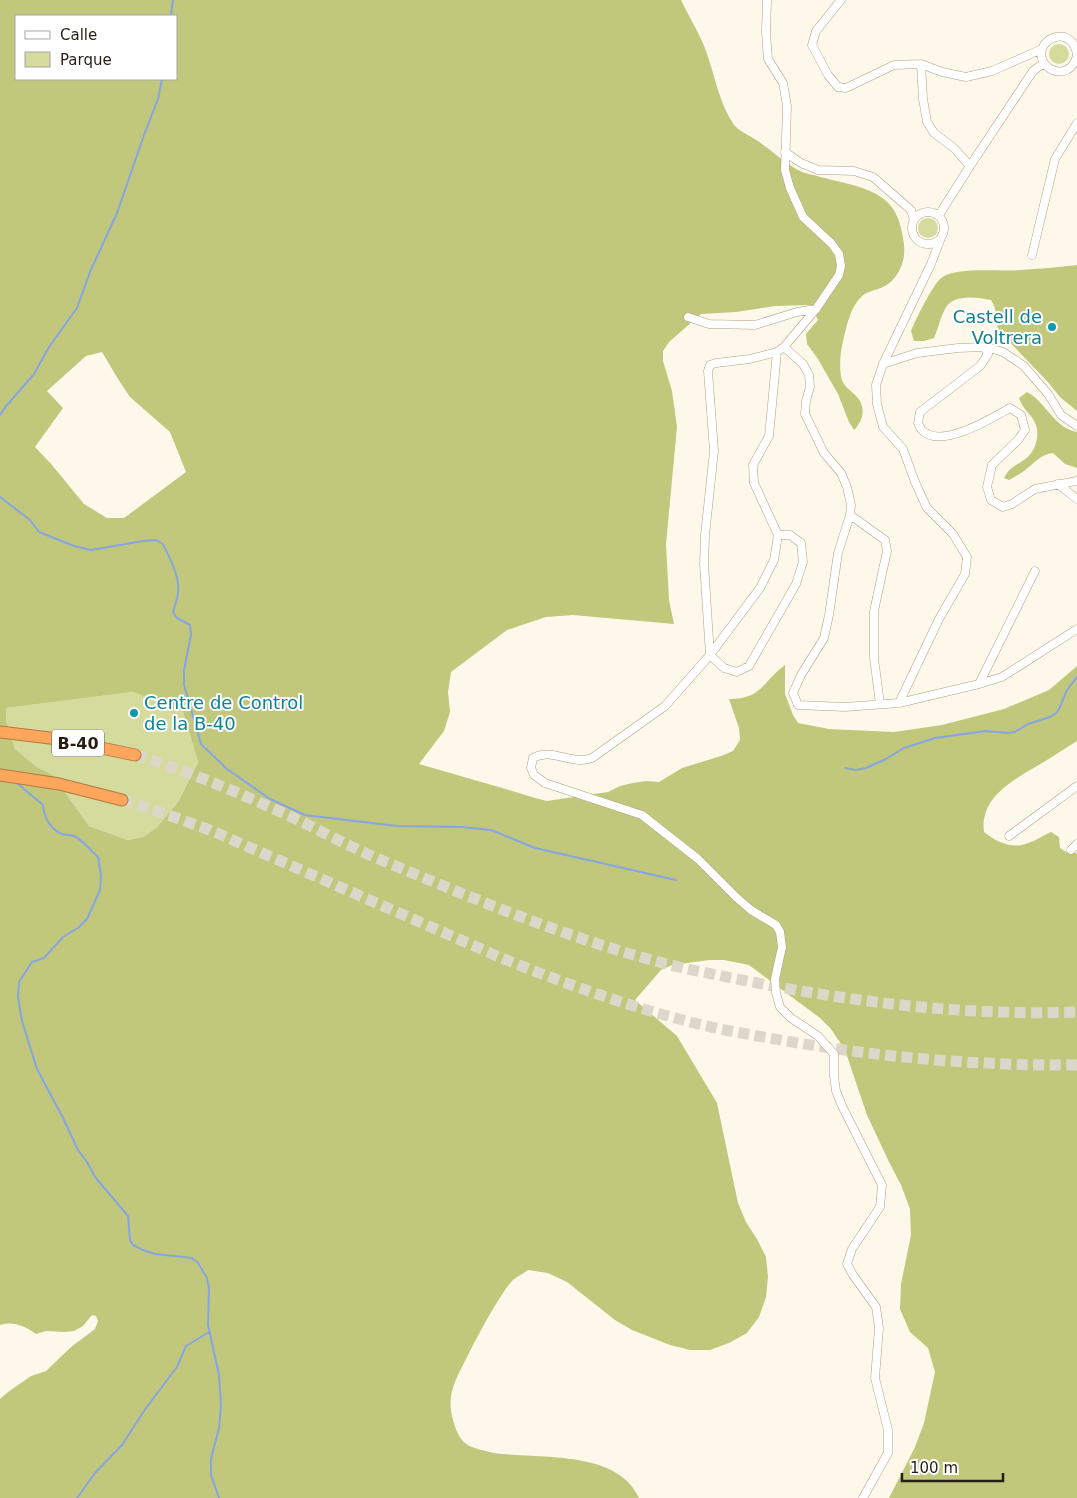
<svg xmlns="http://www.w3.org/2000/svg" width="1077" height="1498" font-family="'DejaVu Sans',sans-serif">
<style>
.green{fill:#d5db9d}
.forest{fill:#c1c87c;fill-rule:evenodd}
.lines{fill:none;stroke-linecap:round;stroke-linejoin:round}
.stream{stroke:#87a5e5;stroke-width:2}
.highway-tunnel{stroke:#ddd7ca;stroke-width:11;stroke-dasharray:11 5.5;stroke-linecap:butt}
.minor-casing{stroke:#b0a080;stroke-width:9}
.highway-casing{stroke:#b37743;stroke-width:13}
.minor{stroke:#fff;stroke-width:8}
.highway{stroke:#ffa65d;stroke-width:11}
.culture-dot{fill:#0f9aa8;stroke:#fff;stroke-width:2}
.labels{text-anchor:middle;stroke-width:4;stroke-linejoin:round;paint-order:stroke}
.shield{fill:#fff;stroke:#66625a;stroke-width:1}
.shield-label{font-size:16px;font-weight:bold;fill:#251f13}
.culture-label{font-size:18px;fill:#0d838f;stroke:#fff;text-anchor:end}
</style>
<rect width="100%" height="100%" fill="#fef8ea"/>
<path class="green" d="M1049 54a10 10 0 1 1 20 0a10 10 0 1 1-20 0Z
M918 228a10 10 0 1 1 20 0a10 10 0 1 1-20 0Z
M133,692l50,20 15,50 -20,40 -21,25 -14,10 -15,3 -39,-14 -36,-51 -16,-8 -22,-18 -9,-29v-12z"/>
<path class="forest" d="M0,0h681c8,17 19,34 25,51 9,25 13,52 28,74 5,6 13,9 19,13 15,9 28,22 43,31 6,4 14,5 21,7 34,10 76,11 84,52 2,9 4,18 3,27 -1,11 -8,25 -19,31 -8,5 -17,4 -24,11 -12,12 -15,32 -19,49 -2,9 -3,24 0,34 2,6 7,9 12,14 12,10 11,25 0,36l-5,-8 -11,-28 -20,-35 -11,-15 -1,-10 12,-14 -8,-15 -35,1 -39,6 -35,2 -32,28 -6,9v10l9,30 5,36 -11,117 3,56 5,24 -101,-9 -27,2 -39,13 -56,42 -3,20 2,20 -6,19 -25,33 90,26 26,8 12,3 61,-9 12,-6 13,-3 13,-2 13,1 23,-14 39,-12 12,-5 7,-11 -1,-12 -10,-29c33,0 33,-17 56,-34v29l8,21 5,8 31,6 65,3 48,-7 62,-16 45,-19 28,-24v75c-10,6 -20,13 -30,19 -27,17 -68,34 -63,72 11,9 27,17 41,12 9,-2 17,-8 26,-12l8,5 1,11 8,5h9v645h-188l26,-51 9,-24 11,-51 -7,-24 -18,-16 -10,-23 1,-25 10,-49 -1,-26 -9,-24 -12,-23 -22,-47 -22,-65 -14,-21 -11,-11 -71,-53 -25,-5h-14l-38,5 -11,5 -26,30 42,36 40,67 21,100 8,19 11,17 9,18 2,20 -2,20 -7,20 -12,16 -18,10 -19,7h-20l-20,-5 -38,-15 -17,-10 -48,-38 -19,-9 -20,-3c-5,4 -12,7 -16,11 -3,3 -6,8 -9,12 -14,21 -26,44 -37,66 -11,22 -20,36 -13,61 2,8 6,18 12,23 5,5 21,8 29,10 42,6 124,-4 145,45h-639v-99l8,-7 23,-16 15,-5 25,-24 24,-18 3,-8 -2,-5 -4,-1 -9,11 -9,5 -9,1 -19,-1 -10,3c-11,-8 -23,-13 -36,-9zM16,16h160v63h-160zM102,352l16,27 12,18 40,35 16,40 -62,46h-17l-23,-14 -32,-39 -17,-18 28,-39 -16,-17 39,-35zM133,692l50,20 15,50 -20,40 -21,25 -14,10 -15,3 -39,-14 -36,-51 -16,-8 -22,-18 -9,-29v-12z
M1077,265v146l-17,-14 -13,-16 -49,-51c-2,-12 0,-19 -7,-30 -15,-3 -40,-7 -47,11 -4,8 -6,18 -10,27l-10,3h-10l-3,-10c5,-12 21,-45 30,-53 15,-12 59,-6 79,-8 19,-1 38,-3 57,-5z
M1027,392c19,10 27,36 50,40v36l-12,-4 -12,-11c-12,1 -20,11 -29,18 -5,4 -10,6 -15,9l-5,-2c5,-10 11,-12 20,-18 11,-7 16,-24 12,-35 -4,-11 -13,-15 -17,-27z"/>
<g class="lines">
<path class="stream" d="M171,16l2,-16
M0,415l7,-10 27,-31 15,-27 28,-39 13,-36 27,-59 27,-78 14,-36 4,-20
M0,497l30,23 9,12 35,14 17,4 52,-9 13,-1 7,4c7,15 17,32 15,49 -1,6 -3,13 -5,19l4,6 13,7 1,10 -7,35v15l17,59 26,25 43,30 35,16 92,11 64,1 30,3 44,18 141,32
M845,768l11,2 10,-2 18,-8 20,-12 31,-10 51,-7 22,2 7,-1 13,-8 22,-7 6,-4 3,-4 8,-19 10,-13
M17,783l26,22c1,12 7,24 19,29 4,1 8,1 12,2 7,3 18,15 24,21l3,18 -1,15 -13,29 -9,9 -15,9 -19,21 -12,4 -13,20 -1,15 4,24 15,48 26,49 15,32 9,12 8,15 33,39 2,24 3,5 10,5 12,4 37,4 6,5 9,15 2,11 -1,36 11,50 2,31 -2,22 -8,31v16l8,23
M77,1498l18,-25 27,-28 24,-37 31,-41 9,-21 23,-14"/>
<path class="highway-tunnel" d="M135,755c54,16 106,39 157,62 31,15 62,32 94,45 88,37 177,74 269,99 33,9 68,15 102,22 105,20 213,33 320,29
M122,800l35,11 53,19 294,129c57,23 115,44 175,60 39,11 79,17 119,24 92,15 185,23 279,22"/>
<defs>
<path id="minor" d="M841,0l-25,31 -4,14 16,30 10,12 8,1 48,-23 27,-1 21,8 24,5 26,-6 50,-22
M1077,55c-1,-11 -9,-21 -21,-18 -5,1 -9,4 -12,8 -13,22 25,41 33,11
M921,64l2,35 4,23 7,11 20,15 16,18
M785,152l16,11 17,7 36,1 19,6 38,33 3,10
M912 228a16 16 0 1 1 32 0a16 16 0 1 1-32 0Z
M939,215l31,-49 63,-95 11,-8
M1032,255l23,-96 22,-36
M688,317l21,7 46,1 42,-13 19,-3
M784,347l19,17 6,11 1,12 -4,14 -1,13 19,39 17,20 6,14 4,18 -1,10 -12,38 -9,62 -5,23 -23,37 -8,18 5,12 47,2 54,-4 80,-19 23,-7 75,-48
M984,347l4,7 -8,12 -60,46 -2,11c1,2 2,5 4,7 18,20 70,-12 88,-22l11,7 4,15 -7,10 -26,25 -5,22 4,13 12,7 9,-3 23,-15 42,-8
M777,352l-8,84 -16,29 1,18 24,52 -4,25 -14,28 -50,67 -45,51 -73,52c-3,1 -8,2 -11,2 -17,0 -32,-11 -48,-2l-2,10 3,7 11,8 97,32 56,44 38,38 15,13 25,15 4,7 2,15 -7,32 1,14 4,14 11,11 27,18 16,18v22l2,15 7,17 39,77 -2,22 -28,42 -5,15 6,11 23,32 3,21 -4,50 13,52v23l-25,45
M883,364l34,-11 41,-5 26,-1 9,2 10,3 21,14 24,28 13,21 16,11
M1058,484l19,15
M850,515l35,25 2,11 -13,60v47l6,46
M710,655l-6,-91 1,-29 9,-84 -6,-80 2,-6 6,-2 34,-4 27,-7 7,-5 32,-38 23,-34 2,-9 -2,-12 -7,-10 -29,-27 -13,-29 -5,-18 2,-64 -4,-23 -15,-24 -2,-27 1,-32
M710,655l14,13 13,4 12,-6 47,-82 7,-22 -2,-19 -11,-8h-12
M979,684l56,-113
M899,703l40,-84 26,-45 2,-17 -14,-23 -26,-26 -12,-26 -12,-33 -20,-22 -6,-23 -1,-19 7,-21 48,-100 10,-26
M1009,836l68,-50
M1071,850l6,-6"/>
<path id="highway" d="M0,732l58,7 77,16
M0,775l59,9 63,16"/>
</defs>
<use href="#minor" class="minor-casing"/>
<use href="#highway" class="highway-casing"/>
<use href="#minor" class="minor"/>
<use href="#highway" class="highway"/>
</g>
<g class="culture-dot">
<circle cx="1052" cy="327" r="5"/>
<circle cx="134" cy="713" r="5"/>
</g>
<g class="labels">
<rect class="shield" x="52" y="729.5" width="52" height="27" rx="4"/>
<g class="shield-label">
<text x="78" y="749">B-40</text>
</g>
<g class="culture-label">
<text x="1042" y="323">Castell de<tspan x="1042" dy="21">Voltrera</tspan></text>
<text x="144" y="709" text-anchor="start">Centre de Control<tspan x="144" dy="21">de la B-40</tspan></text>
</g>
</g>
<rect x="15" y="15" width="162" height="65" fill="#ffffff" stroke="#a8a5a1"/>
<rect x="25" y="31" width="25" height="8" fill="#ffffff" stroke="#a8a5a1"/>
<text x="60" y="40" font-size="15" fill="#251f13">Calle</text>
<rect x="25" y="52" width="25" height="15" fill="#d5db9d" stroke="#a8a5a1"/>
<text x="60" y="65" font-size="15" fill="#251f13">Parque</text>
<path d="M902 1473v8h101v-8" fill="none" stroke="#251f13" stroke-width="2.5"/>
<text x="910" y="1473" font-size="15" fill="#251f13" stroke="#ffffff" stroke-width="4" paint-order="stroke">100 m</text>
</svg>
